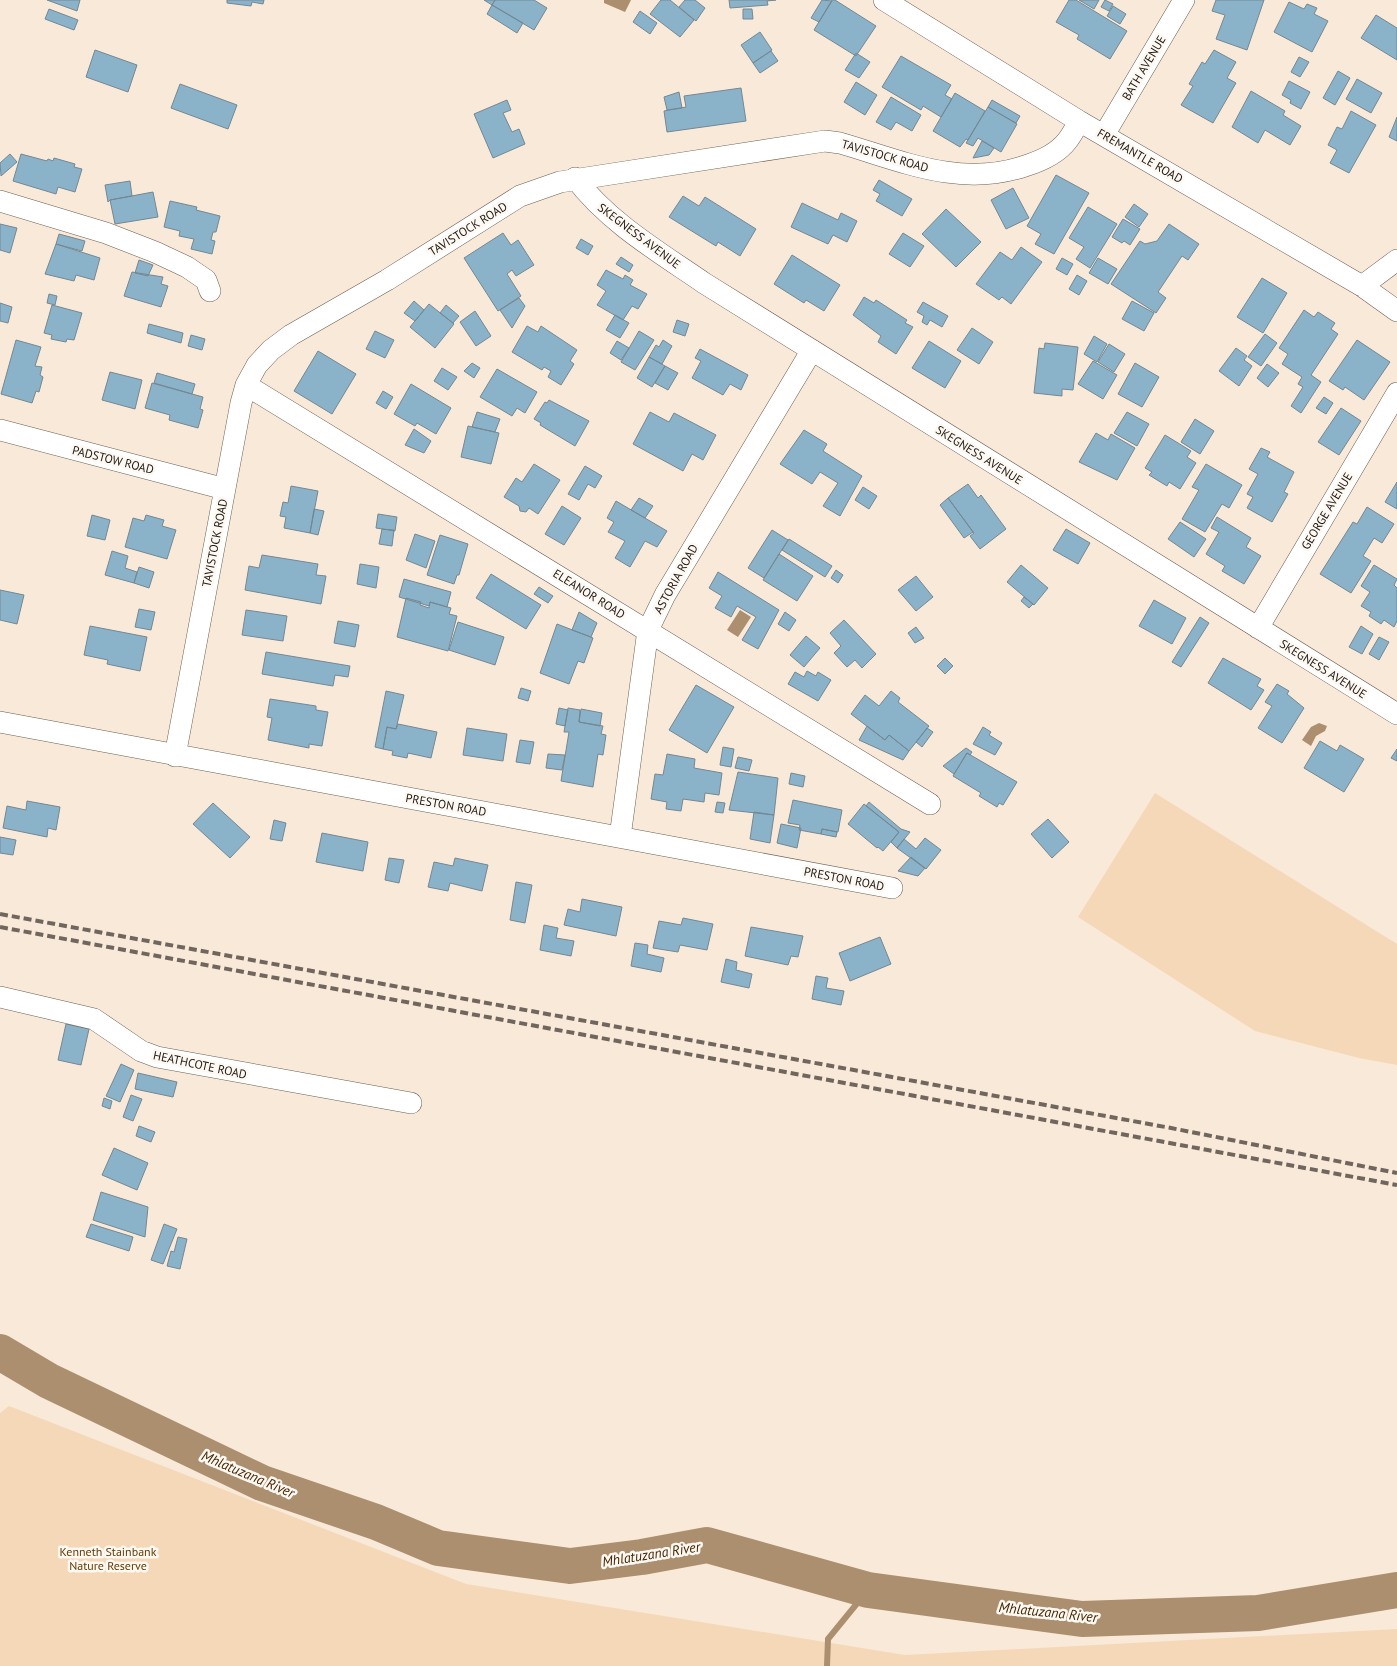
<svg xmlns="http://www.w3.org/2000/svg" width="1397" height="1666" font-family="'PT Sans',sans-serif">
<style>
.green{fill:#f5d8b7}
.water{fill:#ab8f6f}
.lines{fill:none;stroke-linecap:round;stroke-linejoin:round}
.stream{stroke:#ab8f6f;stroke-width:6}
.river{stroke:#ab8f6f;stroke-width:36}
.building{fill:#8ab3ca;stroke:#748792}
.minor-casing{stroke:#6c5f51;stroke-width:22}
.minor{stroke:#fff;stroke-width:21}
.rail{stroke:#70665d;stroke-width:4;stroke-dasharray:8 4;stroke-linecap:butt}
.labels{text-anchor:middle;stroke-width:5;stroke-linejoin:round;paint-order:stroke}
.street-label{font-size:12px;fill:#201a15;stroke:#fef8f2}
.park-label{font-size:12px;fill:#613b00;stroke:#fef8f2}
.water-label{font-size:14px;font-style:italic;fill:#442700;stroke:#fef8f2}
</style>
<rect width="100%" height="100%" fill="#f9e9d9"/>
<path class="green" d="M1155,793l242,151v121l-38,-7 -104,-27 -177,-114z
M9,1406l457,178 439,71 492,-26v37h-1397v-253z"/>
<path class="water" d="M604,0h27l-6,12 -21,-9z
M740,610l11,7 -13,20 -11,-7z
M1319,723l8,3 -2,5 -9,5 -5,10 -9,-6 9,-13z"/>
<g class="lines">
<path class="stream" d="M827,1666l1,-27 40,-49"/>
<path class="river" d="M0,1352l49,29 213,102 114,39 62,26 132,18 72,-9 65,-12 161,45 214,29 176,-6 139,-23"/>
</g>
<path class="building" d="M47,0h33l-3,11z
M227,0h37l-1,4 -11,-2 -1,4 -24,-3z
M484,0h11l-3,5z
M495,0h39l13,8 -13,22 -42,-25z
M661,0h9l24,20 -14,17 -30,-23z
M685,0h10l10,8 -9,13 -17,-14z
M729,0h47l-9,1 1,4 -38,3z
M822,0l10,1 -13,21 -8,-4z
M835,0l41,26 -20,30 -42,-26 18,-30z
M1069,0h7l51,31 -17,28 -33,-20 2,-4 -23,-13z
M1079,0h20l-5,9z
M1105,0l8,4 -4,7 -8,-4z
M1216,0h48l-17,50 -31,-11 9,-24 -13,-4z
M1289,2l15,7 3,-5 10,4 -3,6 14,7 -16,31 -38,-20z
M492,5l31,18 -6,10 -30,-19z
M1113,6l13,8 -6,10 -13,-8z
M49,9l29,11 -4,10 -29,-11z
M743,9h9l1,10h-10z
M640,11l17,12 -7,11 -17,-12z
M1376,15l21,13v32l-36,-22z
M760,32l12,18 -19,13 -12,-18z
M95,50l42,15 -9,27 -42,-15z
M1214,50l22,12 -9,16 9,5 -23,40 -32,-18 12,-19 -4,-2 13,-22 3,2z
M771,51l7,10 -18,12 -7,-10z
M856,53l14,9 -11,16 -14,-8z
M901,56l50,29 -6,10 7,4 -11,18 -18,-11 -2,4 -39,-23z
M1299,57l10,5 -9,15 -9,-5z
M1338,71l12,7 -15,27 -12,-7z
M1357,79l25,14 -11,20 -25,-14z
M1289,81l21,11 -9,17 -11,-6 1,-3 -9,-5z
M856,82l21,13 -12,20 -21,-13z
M180,84l57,21 -9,24 -57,-21z
M741,88l5,33 -79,11 -3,-21 22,-4 -2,-11z
M1251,91l34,20 -2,4 18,11 -11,19 -25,-15 -7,13 -26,-16z
M679,92l3,16 -15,2 -3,-13z
M955,93l30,18 -17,29 -2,-1 -6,8 -27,-16z
M891,97l30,18 -9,16 -16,-9 -5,8 -15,-8z
M507,100l4,10 -8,3 9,19 7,-3 6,15 -32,14 -19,-44z
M992,100l28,16 -4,7 -28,-16z
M988,107l29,17 -16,28 -23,-14 -5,8 -7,-3z
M1351,111l25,14 -27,48 -19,-10 7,-13 -9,-5 9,-18 5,2z
M1397,117v24l-8,-4z
M982,141l12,7 -5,7 -16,3z
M10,154l7,8 -16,14 -1,-13z
M21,154l26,7 1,-2 5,2 1,-3 21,6 -1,3 8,2 -7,23 -17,-5 -2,7 -43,-13z
M1056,175l33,18 -35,61 -19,-10 6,-10 -14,-8z
M879,180l33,19 -10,17 -26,-15 4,-7 -7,-4z
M130,181l2,15 -22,4 -2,2 -3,-17z
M1013,188l16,30 -23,11 -15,-29z
M153,192l5,25 -43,7 -5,-24z
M683,196l16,10 6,-9 51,32 -16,27 -22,-14 -2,4 -47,-29z
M170,201l27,6 -1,3 24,6 -4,16h-3l-2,8 4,1 -3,13 -21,-5 3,-10 -15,-3 1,-5 -16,-4z
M802,203l36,17 3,-7 16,8 -10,21 -14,-7 -5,9 -37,-17z
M1134,204l14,10 -9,13 -14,-10z
M1088,207l29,17 -27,44 -14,-9 8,-12 -15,-9z
M946,209l35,33 -25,25 -34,-33z
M1123,219l17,10 -10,16 -6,-4 -2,2 -10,-6z
M0,224l17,4 -7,25 -10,-3z
M1169,224l30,20 -11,16 -6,-4 -24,36 8,6 -10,15 -45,-29 29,-43 5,3 12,-3z
M503,233l8,12 7,-5 16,25 -18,11 -4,-6 -5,4 14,22 -23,15 -34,-53z
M903,233l21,13 -14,21 -21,-13z
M59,234l26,7 -3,10 -26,-7z
M581,239l12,7 -5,9 -12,-7z
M56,244l44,14 -6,22 -18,-5 -2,6 -29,-7z
M1021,247l21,15 -31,42 -9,-7 -3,3 -23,-16 24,-32 12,8z
M792,255l48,30 -16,26 -18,-11 -2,3 -30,-19z
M621,257l12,8 -4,7 -13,-8z
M1062,258l11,6 -6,11 -11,-6z
M1098,258l19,11 -9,15 -19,-11z
M139,260l14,5 -5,11 -13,-3z
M606,270l17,9 2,-4 8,5 -3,5 17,9 -9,15 -6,-3 -9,14 -26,-15 9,-14 -9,-6z
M132,272l31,5 -2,7 7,2 -7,21 -37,-11z
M1077,275l10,6 -8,14 -10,-6z
M1262,278l25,15 -24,40 -26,-16z
M49,294l8,2 -2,9 -8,-2z
M864,297l10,6 2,-3 31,20 -2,3 8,4 -17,27 -18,-12 3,-6 -28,-21z
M519,298l6,8 -13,22 -12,-18z
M414,301l10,9 -9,11 -11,-8z
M1132,301l22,12 -10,18 -22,-12z
M923,302l25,14 -6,11 -12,-7 -3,5 -5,-3 2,-6 -7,-4z
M0,303l12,4 -4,16 -8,-2z
M429,304l25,20 -19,24 -25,-21z
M52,305l30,8 -8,27 -7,-1 -1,3 -15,-3 1,-4 -8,-2z
M446,305l13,11 -6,7 -13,-10z
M1304,310l10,7 4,-5 17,11 -4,6 7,5 -27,41 10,7 -20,31 -10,-7 12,-19 -5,-3 4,-7 -20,-13 6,-10 -9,-6z
M475,311l16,25 -15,10 -16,-24z
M615,315l14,8 -9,15 -14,-8z
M677,320l12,4 -4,12 -12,-4z
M149,324l34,9 -2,10 -34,-10z
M527,326l11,6 3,-6 36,24 -7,11 4,3 -13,21 -13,-8 3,-6 -7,-4 -2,3 -30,-18z
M972,328l21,14 -14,22 -22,-14z
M375,331l19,9 -9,18 -19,-9z
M639,331l15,9 -19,30 -14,-8z
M1265,334l12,9 -16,23 -13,-9z
M191,335l14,4 -3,11 -14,-4z
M1094,336l13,8 -10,18 -13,-8z
M16,340l25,7 -6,19 7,1 -2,8 3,2 -4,15 -3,-1 -4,12 -31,-9z
M663,340l9,6 -10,18 -13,-7 7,-12 3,2z
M1357,340l33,22 -26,38 -19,-13 -2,3 -14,-9z
M617,341l12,7 -8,12 -11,-7z
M929,341l32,20 -16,27 -33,-20z
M1045,343l33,4 -5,43 -11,-1v7l-28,-3 5,-45 5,1z
M1109,344l16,10 -11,18 -16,-10z
M1236,348l11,8 -3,4 8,6 -13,20 -20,-15z
M700,349l48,26 -7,15 -11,-6 -7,11 -31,-17 9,-17 -6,-3z
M318,351l38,23 -24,40 -38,-23z
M649,357l16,9 -13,21 -15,-9z
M1093,361l24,14 -14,24 -25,-15z
M472,363l8,5 -6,10 -10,-7z
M1135,363l24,14 -17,30 -24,-13z
M1267,364l12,9 -11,14 -11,-9z
M665,366l13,7 -10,17 -13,-7z
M442,368l15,9 -9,13 -14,-9z
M497,369l40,23 -12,21 -8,-5 -5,8 -32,-19z
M110,372l32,8 -7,29 -33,-9z
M157,373l38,11 -3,10 -38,-11z
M152,383l51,14 -3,12 3,1 -5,18 -29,-8 1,-5 -25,-7z
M411,384l40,24 -15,26 -19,-11 -2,3 -21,-12z
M383,391l10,6 -7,12 -10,-6z
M1324,397l9,6 -7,11 -10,-6z
M549,400l40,21 -14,25 -35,-21 1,-2 -7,-4 11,-17 2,1z
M1341,408l20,13 -22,34 -21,-13z
M477,412l23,7 -5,13 -23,-5z
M650,412l19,10 5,-9 42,22 -13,25 -11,-6 -9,17 -50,-27z
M1127,412l22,12 -12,22 -23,-13z
M1195,419l19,12 -14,23 -19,-12z
M468,426l31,7 -8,31 -30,-7z
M414,429l17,12 -7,12 -19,-8z
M804,430l23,14 -4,7 39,25 -22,40 -17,-10 15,-23 -18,-11 -8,12 -32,-20z
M1096,433l12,7 3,-6 24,14 -18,32 -38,-18z
M1165,435l26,16 -4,6 9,6 -16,26 -11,-7 -2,4 -18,-11 3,-3 -7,-4z
M1261,448l9,4 -3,5 27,15 -10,20 4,2 -16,28 -25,-14 6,-11 -6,-3 11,-20 -9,-5z
M534,464l26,16 -22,34 -9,-6 -3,4 -6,-1 -1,-5 -15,-9 12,-19 6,4z
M1206,464l36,21 -13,23 -7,-4 -17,28 -23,-13 17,-29 -7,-3z
M585,466l17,10 -7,12 -7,-4 -9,16 -11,-6z
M1397,482v27l-12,-7z
M968,484l10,14 3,-3 25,34 -26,20 -10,-13 4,-3 -26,-35z
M291,486l27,5 -8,42 -26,-5 2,-11 -6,-1 3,-14 5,1z
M863,487l14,9 -8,13 -14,-9z
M639,498l14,8 -8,12 -14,-8z
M948,498l25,34 -9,6 -24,-33z
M616,501l51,30 -10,16 -12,-6 -15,26 -15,-9 10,-17 -17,-9 6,-10 -7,-4z
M562,506l19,12 -17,27 -19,-11z
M1367,507l27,17 -12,19 -8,-5 -11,18 8,5 -20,32 -31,-19 33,-52 4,2z
M314,509l10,2 -6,24 -8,-2z
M378,514l19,3 -2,14 -19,-3z
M92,515l18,5 -5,20 -18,-4z
M146,515l18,5 -2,6 14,4 -9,29 -42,-12 8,-29 11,3z
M1217,517l34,21 -5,9 15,9 -17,28 -22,-13 3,-5 -19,-12 13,-22 -8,-4z
M1180,522l26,17 -12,18 -26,-18z
M382,529l12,1 -2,16 -13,-2z
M1066,529l24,14 -12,21 -25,-14z
M772,530l16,10 -24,38 -16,-10z
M415,534l20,7 -9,27 -20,-8z
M440,535l28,9 -9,31h-2l-3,9 -27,-9z
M789,539l43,27 -7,11 -43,-27z
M112,551l16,5 -3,12 12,4 -3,11 -29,-8z
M779,554l34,22 -16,25 -34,-21z
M262,555l56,9 -2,11 10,1 -5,28 -76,-14 4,-24 10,2z
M360,564l19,3 -3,21 -19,-4z
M1021,565l27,23 -14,17 -27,-23z
M1374,565l23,14 -3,6 3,3v33l-3,6 -10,-7 -3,4 -12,-8 2,-4 -10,-6 9,-14 -9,-6z
M139,567l15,5 -5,16 -15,-5z
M836,570l7,5 -5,8 -7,-5z
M718,572l61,38 -21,39 -16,-9 14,-23 -19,-11 -6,11 -16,-9 7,-12 -13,-8z
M491,574l50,31 -15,24 -50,-31z
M916,576l17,21 -17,14 -18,-21z
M404,579l47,13 -4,15 -17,-5 -1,4 -30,-9z
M539,587l14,9 -5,7 -14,-9z
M0,590l24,5 -7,29 -17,-4z
M1024,597l9,7 -4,4 -8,-7z
M406,598l15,4 -1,3 9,3 1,-6 21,6 -2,6 8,2 -9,35 -51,-14z
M1154,600l32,18 -14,26 -33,-18z
M139,609l16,3 -4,18 -16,-3z
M246,610l41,6 -4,25 -41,-6z
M579,612l18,11 -6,14 -19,-7z
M785,612l11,8 -7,11 -11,-7z
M1200,617l9,6 -28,44 -9,-5z
M844,620l32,34 -14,14 -7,-8 -8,7 -13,-14 7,-7 -11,-13z
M338,621l21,4 -4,22 -21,-4z
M458,622l46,15 -9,28 -46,-15z
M557,624l36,14 -9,25 -6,-2 -9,23 -29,-11z
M90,626l57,11 -7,34 -33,-7 1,-4 -24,-5z
M1361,626l12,8 -11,20 -13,-7z
M916,627l8,11 -9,5 -7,-10z
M806,636l14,12 -16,19 -14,-12z
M1379,637l10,5 -10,18 -10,-6z
M266,652l84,14 -2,11 -13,-2 -2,11 -71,-12z
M945,658l8,8 -8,8 -8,-8z
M1223,658l38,21 -4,7 7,4 -13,20 -43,-27z
M807,671l9,5 2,-4 13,8 -13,21 -30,-17 7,-12 9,5z
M1277,684l12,7 -2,3 17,14 -22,35 -24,-15 14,-22 -7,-4z
M696,685l38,22 -27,46 -38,-23z
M521,688l10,3 -3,10 -10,-3z
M386,691l18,4 -8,34 -9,-2 -4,22 -8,-2z
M891,691l9,7 -2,4 31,24 -20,25 -20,-16 -4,5 -34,-26 14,-19 14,11z
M270,699l46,7v4l12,2 -6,34 -13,-2v4l-41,-8 4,-22 -5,-1z
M559,708l9,2 -3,16 -9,-2z
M568,708l12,2 -1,12 24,4 -2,8 5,1 -3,20 -5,-1 -5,33 -32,-6 8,-49h-5z
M581,709l21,4 -2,13 -21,-4z
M398,724l39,8 -6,26 -23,-5 -1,5 -15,-3 1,-4 -10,-2 4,-22 9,2z
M867,726l18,14 4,-5 20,16 -6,9 -44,-20z
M983,727l8,5 -2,3 13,8 -7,12 -22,-11z
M467,728l40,6 -4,27 -40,-6z
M927,728l6,4 -11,15 -6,-5z
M520,740l14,2 -4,22 -14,-2z
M1320,741l17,10 3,-6 24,14 -20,33 -40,-24z
M723,747l11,2 -3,18 -11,-2z
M966,748l6,4 -2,3 -3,-2 -13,21 -11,-8z
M1397,749v12l-6,-3z
M967,753l50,29 -14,23 -4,-2 -2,4 -18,-11 2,-3 -28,-17z
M548,754l17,1 -3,15 -16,-2z
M667,754l28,5 -1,9 28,5 -3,22 -14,-2 -1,9 -21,-3 -2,12 -15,-2 1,-7 -16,-3 4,-25 8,1z
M738,757l14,3 -3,11 -14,-3z
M738,772l40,6 -4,37 -45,-5z
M791,773l14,3 -2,11 -14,-3z
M793,800l49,10 -4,22 -16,-3 -1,5 -22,-4 1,-5 -12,-2z
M27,801l33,6 -4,23 -8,-2 -1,9 -44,-9 4,-22 19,4z
M717,802l8,1 -2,10 -8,-1z
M869,802l32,27 9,3 -13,16 -6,-6 8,-10 -33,-26z
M213,803l37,34 -20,21 -37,-34z
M864,804l35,28 -16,19 -5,-4 -1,1 -29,-24z
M754,812l20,3 -4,28 -20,-4z
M1048,819l21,23 -17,16 -21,-24z
M274,820l12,3 -4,18 -12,-2z
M781,824l20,4 -4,20 -20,-5z
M822,829l15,3 -1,5 -15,-3z
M322,833l46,9 -5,29 -47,-9z
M0,837l16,3 -3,15 -13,-2z
M925,838l16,12 -15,19 -29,-21 7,-9 12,10z
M911,857l14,11 -7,8 -20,-5z
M389,858l15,2 -5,23 -14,-3z
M455,858l33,7 -6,26 -32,-8 -2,8 -20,-4 6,-25 19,4z
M516,882l16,3 -7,38 -15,-3z
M582,899l40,8 -6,29 -52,-11 4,-16 12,3z
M683,918l30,6 -6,26 -27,-5 -2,7 -25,-4 6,-27 22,4z
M544,925l14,3 -2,10 18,3 -3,15 -31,-6z
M751,927l52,9 -5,21 -7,-1 -3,9 -43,-9z
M880,937l11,27 -41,17 -11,-28z
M635,943l13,2 -1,9 17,4 -3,14 -30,-6z
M726,959l11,3 -1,8 16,4 -3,14 -28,-6z
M816,976l12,2 -2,10 18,3 -3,14 -29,-6z
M66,1024l23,5 -8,36 -23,-5z
M121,1064l13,6 -14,32 -14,-6z
M138,1073l39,9 -4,15 -38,-8z
M131,1095l11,4 -9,22 -10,-4z
M104,1098l8,3 -2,8 -8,-3z
M139,1126l16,6 -4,10 -15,-6z
M114,1148l34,15 -11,27 -35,-15z
M101,1192l47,15 -3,30 -52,-17z
M91,1224l42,13 -4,14 -43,-14z
M164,1224l13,5 -14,35 -12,-4z
M178,1237l9,2 -7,30 -13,-3 4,-15 3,1z"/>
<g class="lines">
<defs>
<path id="minor" d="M884,0l195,121 283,165 35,25
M1104,135l80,-135
M575,178c33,44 84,74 129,105l693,431
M0,201l106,32 49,19 32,15 19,13 4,11
M1362,286l35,-26
M246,385l684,419
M0,430l225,59
M1258,628l139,-235
M0,722l892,166
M175,756l66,-353 5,-18 11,-20 14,-15 20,-15 96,-55 133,-84 40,-14 265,-41 15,2c62,18 120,45 185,23 16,-5 32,-12 42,-25 5,-6 9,-14 12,-20
M620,837l28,-207 17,-35 147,-245
M0,997l94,22 47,32 16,6 254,46"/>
</defs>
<use href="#minor" class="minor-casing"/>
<use href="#minor" class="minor"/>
<path class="rail" d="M0,914l1171,214 226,45
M0,927l1397,258"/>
</g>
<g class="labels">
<g class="street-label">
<text transform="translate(1144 68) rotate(-59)" y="4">BATH AVENUE</text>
<text transform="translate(885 156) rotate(16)" y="4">TAVISTOCK ROAD</text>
<text transform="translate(1140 156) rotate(30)" y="4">FREMANTLE ROAD</text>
<text transform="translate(468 229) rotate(-32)" y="4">TAVISTOCK ROAD</text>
<text transform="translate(639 236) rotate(37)" y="4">SKEGNESS AVENUE</text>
<text transform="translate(979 455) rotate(32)" y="4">SKEGNESS AVENUE</text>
<text transform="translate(113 460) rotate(14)" y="4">PADSTOW ROAD</text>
<text transform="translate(1327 511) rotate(-59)" y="4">GEORGE AVENUE</text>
<text transform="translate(215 543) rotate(-79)" y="4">TAVISTOCK ROAD</text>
<text transform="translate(676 579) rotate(-61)" y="4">ASTORIA ROAD</text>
<text transform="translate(589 594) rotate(32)" y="4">ELEANOR ROAD</text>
<text transform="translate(1323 669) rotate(32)" y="4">SKEGNESS AVENUE</text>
<text transform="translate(446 805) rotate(10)" y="4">PRESTON ROAD</text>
<text transform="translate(844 879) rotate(11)" y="4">PRESTON ROAD</text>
<text transform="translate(200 1065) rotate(12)" y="4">HEATHCOTE ROAD</text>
</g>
<g class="park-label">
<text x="108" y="1556">Kenneth Stainbank<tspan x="108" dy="14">Nature Reserve</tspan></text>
</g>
<g class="water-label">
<text transform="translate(248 1474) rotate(23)" y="5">Mhlatuzana River</text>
<text transform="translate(651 1554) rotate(-9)" y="5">Mhlatuzana River</text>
<text transform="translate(1048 1612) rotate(6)" y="5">Mhlatuzana River</text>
</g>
</g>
</svg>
